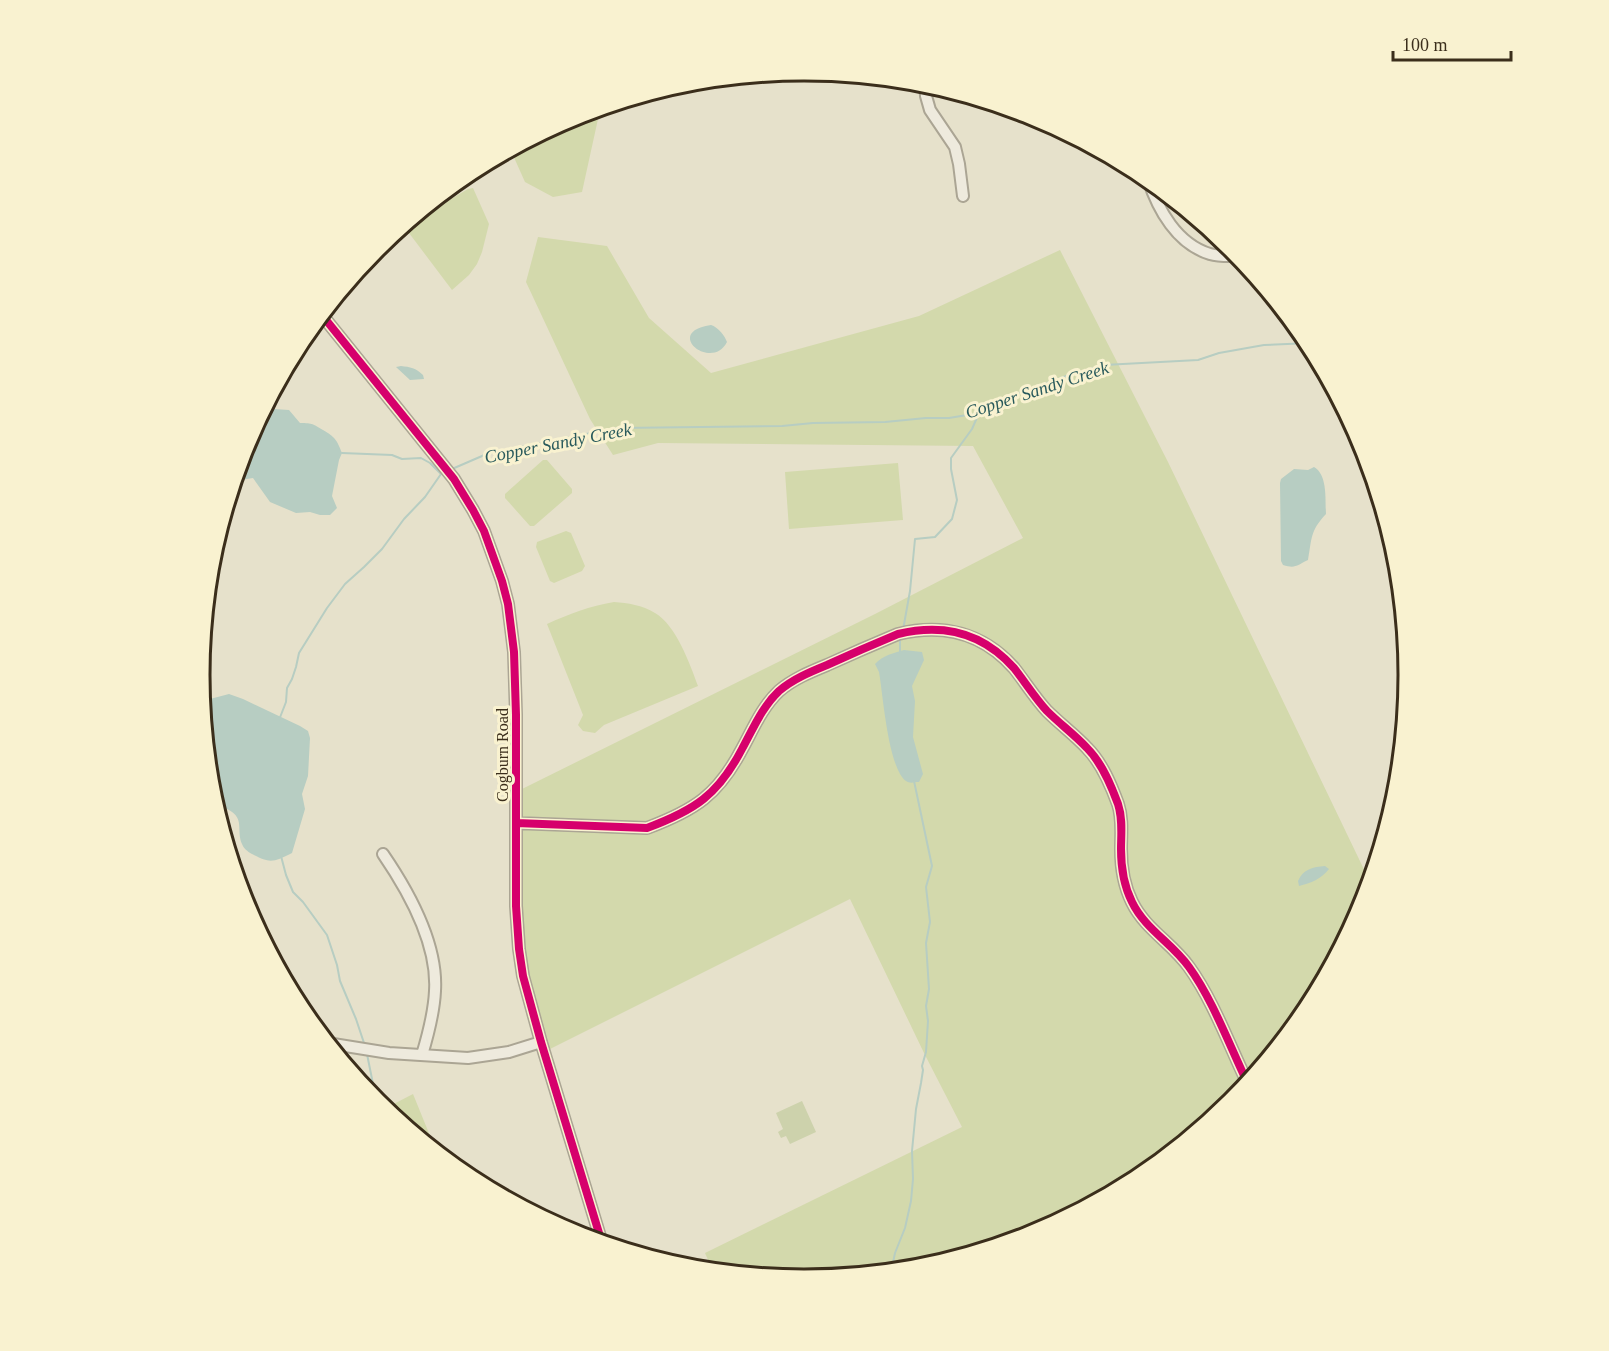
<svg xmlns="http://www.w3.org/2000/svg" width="1609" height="1351" font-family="Georgia,serif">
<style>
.green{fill:#d3d9ac}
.cemetery{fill:#cdd2ac}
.water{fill:#b7cdc2}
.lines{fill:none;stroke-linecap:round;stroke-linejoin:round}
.stream{stroke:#b7cdc2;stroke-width:2}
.minor-casing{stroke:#aba594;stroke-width:14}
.minor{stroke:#eeeadd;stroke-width:10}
.cycleway-casing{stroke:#f9f2d0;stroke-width:11}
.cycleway{stroke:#d6006c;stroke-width:8}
.labels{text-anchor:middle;stroke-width:6;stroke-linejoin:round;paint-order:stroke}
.street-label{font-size:16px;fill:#3b2e1b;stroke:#f9f2d0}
.water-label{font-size:18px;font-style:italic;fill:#295a5c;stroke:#f9f2d0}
.rim{fill:none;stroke:#3b2e1b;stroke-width:3}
</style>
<rect width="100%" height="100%" fill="#e6e1cb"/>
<path class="green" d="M599,109l-1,10 -16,73 -29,5 -28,-15 -13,-29 1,-4 60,-33z
M473,188l16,36 -7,28 -5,12 -8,11 -17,15 -43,-57 -1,-9 60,-35z
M538,237l69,9 42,72 62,55 208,-57 141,-66 108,212 203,422 -8,23 -56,105 -75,92 -92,75 -104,56 -114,34 -118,11 -91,-9 -8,-18 257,-126 -38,-74 -74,-154 -310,155 -16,-101 -9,-95 5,-68 355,-176 148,-76 -50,-92 -315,-3 -45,12 -23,-36 -64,-137z
M543,460h4l25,29v4l-38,33h-4l-25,-28v-4z
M898,463l5,57 -114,9 -4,-57z
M566,531l5,2 14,33 -3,5 -28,12 -4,-2 -14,-34 1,-5z
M614,602c14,1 28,3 41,11 21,12 35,51 43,73l-94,39 -9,8 -12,-2 -5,-6 5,-10 -36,-91c22,-10 43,-18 67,-22z
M413,1094l24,59 -53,-44z"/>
<path class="cemetery" d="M802,1101l14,31 -26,12 -4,-8 -5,2 -3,-6 5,-3 -7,-16z"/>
<path class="water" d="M711,325c7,2 14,11 16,17 -15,30 -65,-10 -16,-17z
M401,366c9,1 15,2 22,9l1,4 -14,1 -14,-13z
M274,409l15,1 11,13c13,0 13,1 23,7 12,7 14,10 19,23l-3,7 -7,36 5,12 -7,7h-10l-10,-3 -14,1 -26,-11 -17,-24 -19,3 12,-37 16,-30z
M1314,467c14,8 11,33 12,47 -16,17 -14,24 -18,46 -11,5 -12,9 -25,5l-2,-4 -1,-78 1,-4 13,-10 14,1z
M904,650l18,2 2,8 -12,26 3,15 -2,36 10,37 -4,8c-5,0 -9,2 -13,-1 -18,-13 -23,-87 -27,-109l-4,-8c8,-9 19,-11 29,-14z
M229,694l14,5 57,27 8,5 2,7 -2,38 -6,18 3,15 -13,44c-18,9 -22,11 -40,1 -5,-3 -8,-5 -10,-10 -6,-14 3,-25 -13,-34 -5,-3 -8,-4 -14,-3l-4,-14 -2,-17 4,-1 2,-7 -8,-16 -5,-47 8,-6z
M1325,866l4,3c-8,10 -18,14 -30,17l-1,-5c5,-12 15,-14 27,-15z"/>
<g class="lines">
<path class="stream" d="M342,453l50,2 10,4 19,-1 9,5 11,11
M452,469l37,-16 128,-25 165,-2 31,-3 72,-1 41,-4h23l30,-5 16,-7 7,-7 67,-24 35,-10 94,-5 21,-7 45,-8 46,-2
M903,630l7,-39 5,-52 20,-2 17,-18 5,-19 -6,-31v-11l21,-29 7,-16
M900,653v-15
M279,720l7,-18 1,-14 5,-9 4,-12 3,-14 28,-45 18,-24 19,-17 18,-18 22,-30 21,-22 16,-23 3,-1
M281,856l5,19 7,17 10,10 24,33 10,30 3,16 16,38 8,24
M367,1054l10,50
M891,1272l4,-19 10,-25 6,-27 2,-22 -1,-28 4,-42 5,-26 2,-13 -1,-4 4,-14 2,-31 -2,-15 3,-17 -3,-46 4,-21 -4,-35 6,-21 -18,-85"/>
<defs>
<path id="minor" d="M925,83l1,13 4,14 25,37 4,17 4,32
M1148,179c10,31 29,65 62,75 10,3 20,2 29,2
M322,315l132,164 19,31 11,21 18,50 6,23 6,48 2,63v191l3,43 4,27 18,66 61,201
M516,823l131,5c48,-18 71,-33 95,-79 11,-20 20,-42 37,-58 14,-12 31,-19 48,-26 24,-11 47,-21 71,-31 45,-11 85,-1 116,34 11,14 21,30 33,43 13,13 28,24 40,37 15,15 24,37 31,56 5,15 3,30 3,45 0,18 3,37 11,53 13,27 40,41 57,65 24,33 41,80 59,117
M383,854c26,38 55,89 52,137 -1,22 -7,44 -13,64
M327,1043l62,10 79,5 41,-6 32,-10"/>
</defs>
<use href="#minor" class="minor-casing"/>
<use href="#minor" class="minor"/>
<defs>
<path id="cycleway" d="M322,315l132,164 19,31 11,21 18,50 6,23 6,48 2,63v191l3,43 4,27 18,66 61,201
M516,823l131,5c48,-18 71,-33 95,-79 11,-20 20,-42 37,-58 14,-12 31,-19 48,-26 24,-11 47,-21 71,-31 45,-11 85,-1 116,34 11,14 21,30 33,43 13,13 28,24 40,37 15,15 24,37 31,56 5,15 3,30 3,45 0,18 3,37 11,53 13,27 40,41 57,65 24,33 41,80 59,117"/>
</defs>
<use href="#cycleway" class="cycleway-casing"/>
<use href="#cycleway" class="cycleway"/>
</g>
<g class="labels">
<g class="street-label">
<text transform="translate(502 755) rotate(-90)" y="6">Cogburn Road</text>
</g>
<g class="water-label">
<text transform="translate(1037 390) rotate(-18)" y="6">Copper Sandy Creek</text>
<text transform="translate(558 443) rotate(-11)" y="6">Copper Sandy Creek</text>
</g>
</g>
<path d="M0 0H1609V1351H0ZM210 675a594 594 0 1 1 1188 0a594 594 0 1 1-1188 0Z" fill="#f9f2d0" fill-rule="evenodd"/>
<path class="rim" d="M210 675a594 594 0 1 1 1188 0a594 594 0 1 1-1188 0Z"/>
<path d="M1393 51v9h118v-9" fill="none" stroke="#3b2e1b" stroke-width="3"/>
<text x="1402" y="51" font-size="18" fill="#3b2e1b" stroke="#f9f2d0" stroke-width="4.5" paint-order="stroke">100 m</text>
</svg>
